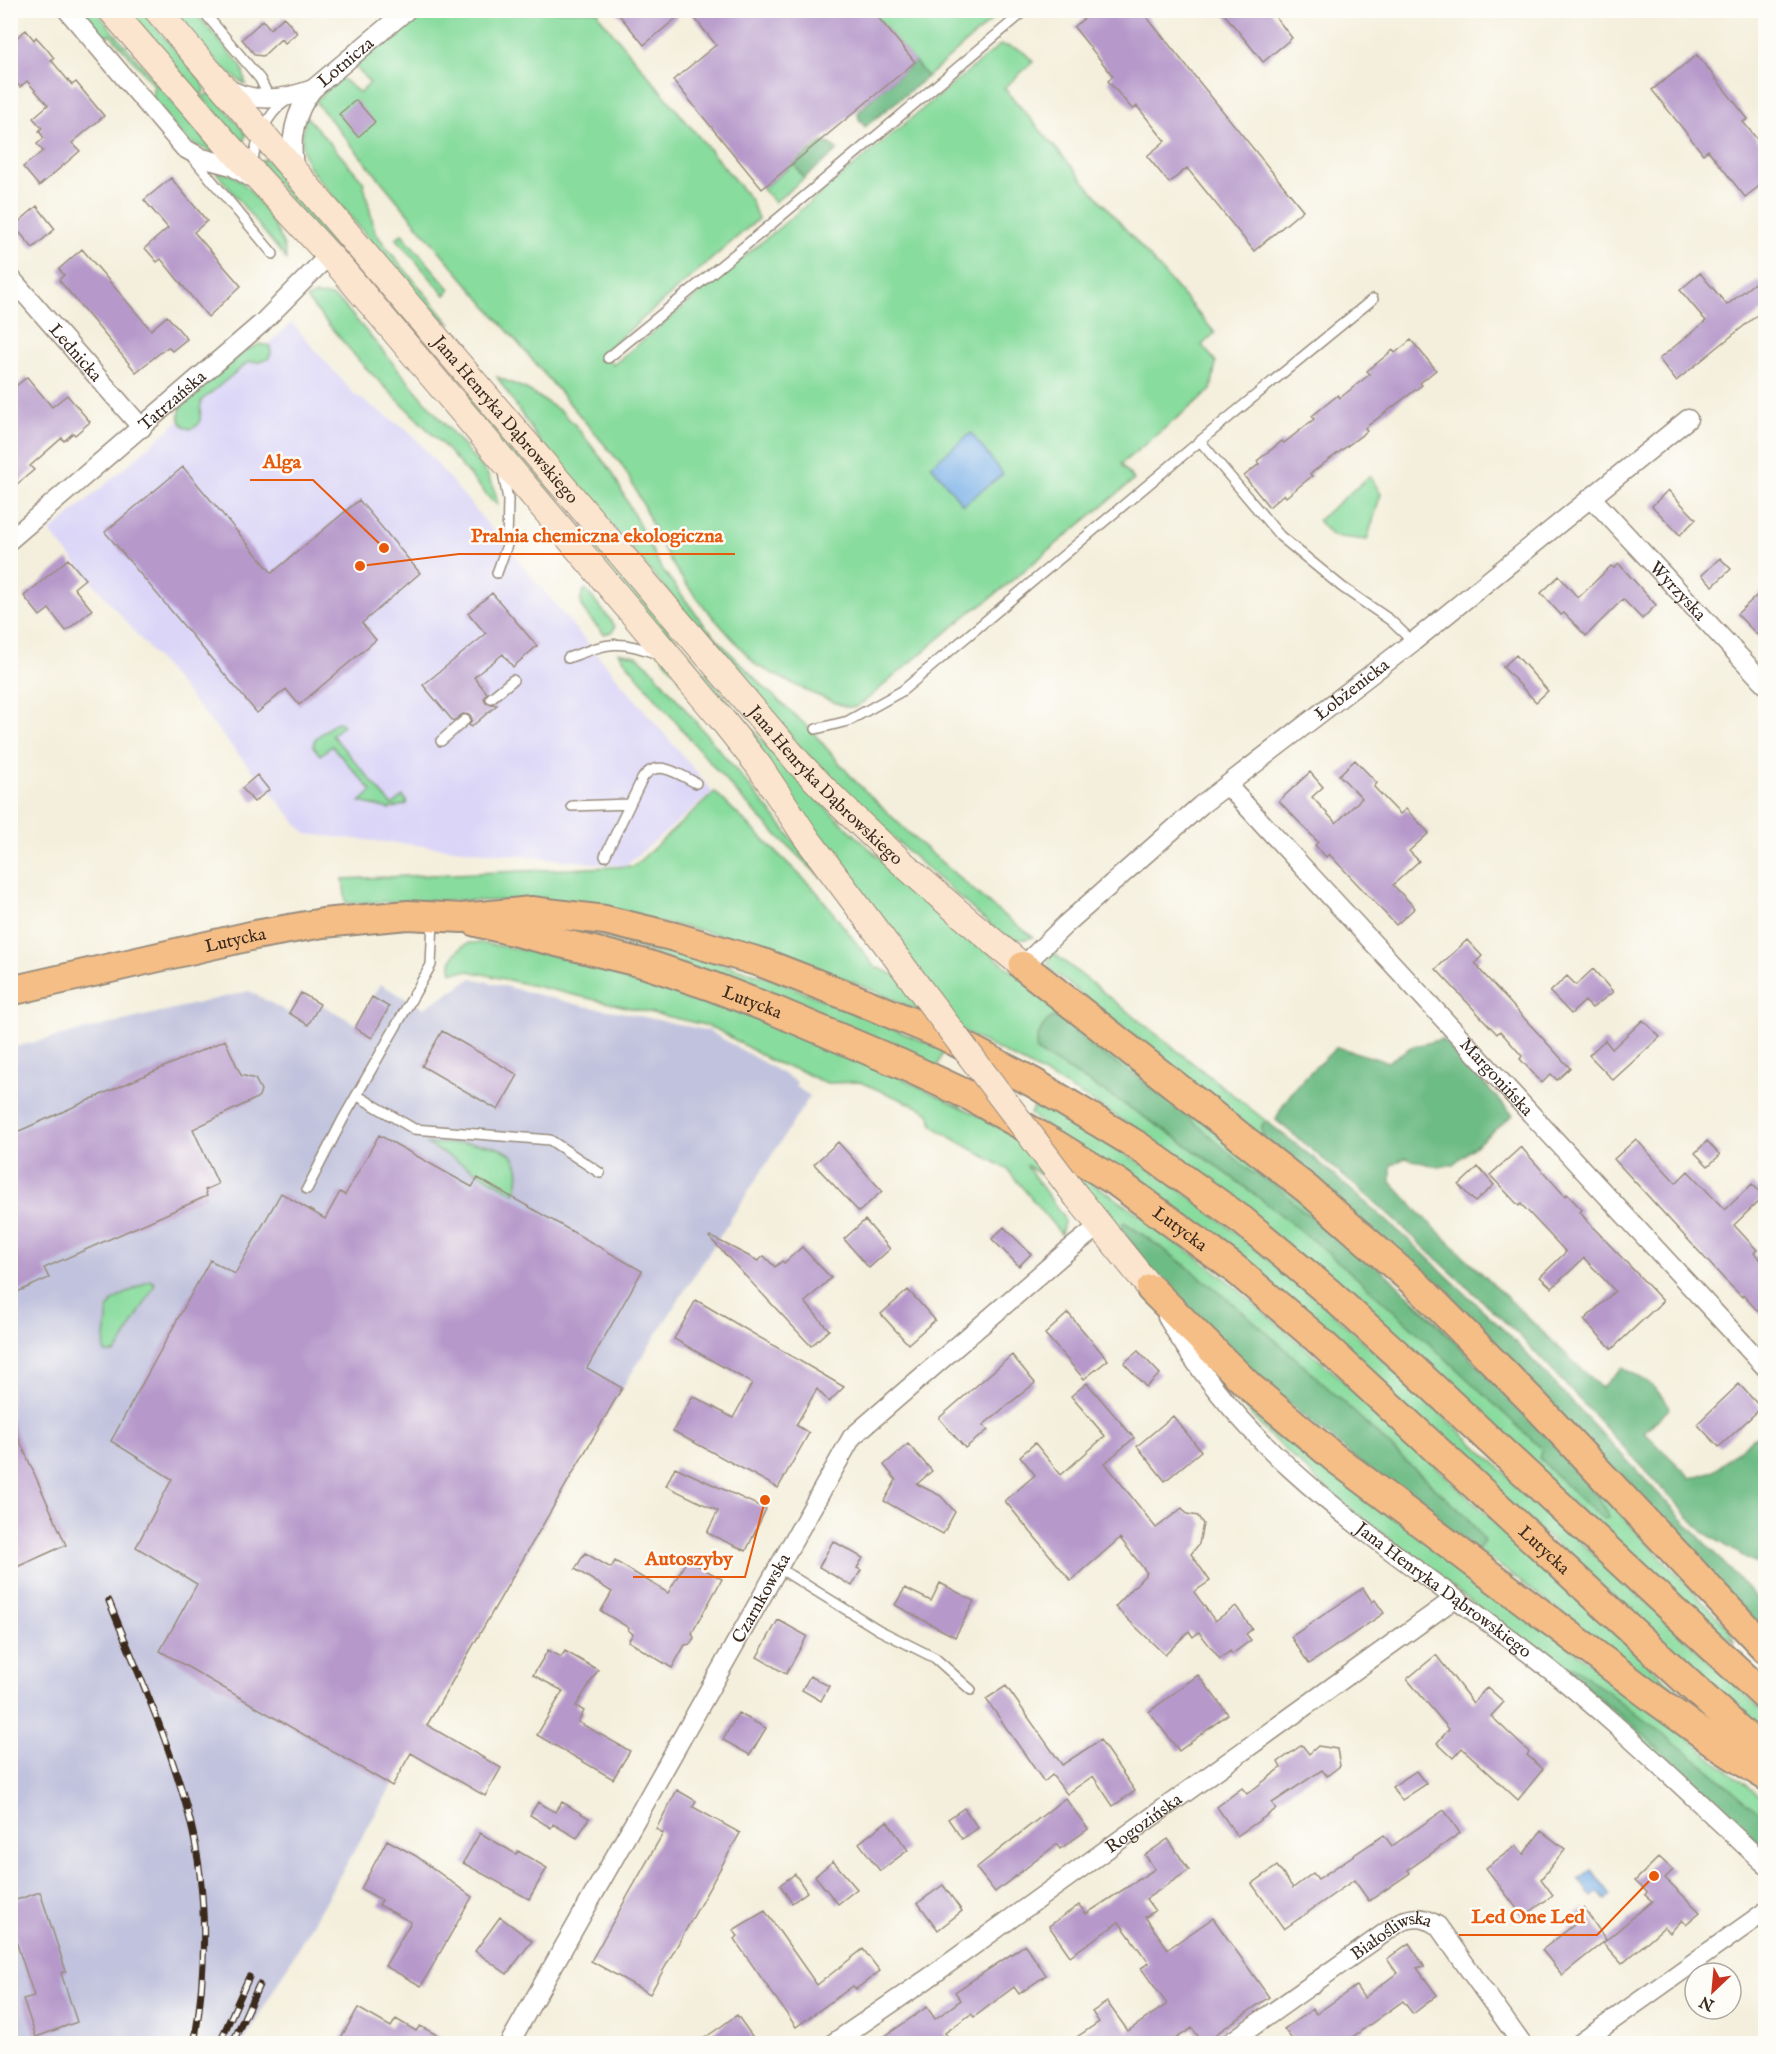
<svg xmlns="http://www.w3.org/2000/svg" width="1776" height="2054" font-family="'IM FELL English',serif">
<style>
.built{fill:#dbd6f7}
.industrial{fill:#c1c2dd}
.green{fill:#88dc9e;stroke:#62835e;stroke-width:1.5}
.forest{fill:#6ebc85;stroke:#547352;stroke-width:1.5}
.water{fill:#79b0e8;stroke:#5a6d83;stroke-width:1.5}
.building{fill:#b699ca}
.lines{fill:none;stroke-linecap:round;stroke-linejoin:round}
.service-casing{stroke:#988c7d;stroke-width:12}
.minor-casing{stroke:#988c7d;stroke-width:21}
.secondary-casing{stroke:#988c7d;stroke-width:28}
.primary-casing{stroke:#988c7d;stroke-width:32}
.service{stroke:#fff;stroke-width:9}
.minor{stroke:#fff;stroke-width:18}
.secondary{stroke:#fbe5cf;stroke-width:26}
.primary{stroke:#f5be86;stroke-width:28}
.rail-casing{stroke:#3b2a1e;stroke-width:7}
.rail{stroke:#fdfcf7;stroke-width:4.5;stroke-dasharray:14;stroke-linecap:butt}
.secondary-bridge-casing{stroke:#988c7d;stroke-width:28;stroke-linecap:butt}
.secondary-bridge{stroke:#fbe5cf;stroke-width:26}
.labels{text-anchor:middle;stroke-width:5;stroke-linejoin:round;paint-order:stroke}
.street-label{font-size:18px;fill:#3b2a1e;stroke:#fdfcf7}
.leader{fill:none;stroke:#e8590c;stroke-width:2}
.callout-dot{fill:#e8590c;stroke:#fdfcf7;stroke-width:2}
.callout-label{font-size:20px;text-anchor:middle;font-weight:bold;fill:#e8590c;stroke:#fdfcf7;stroke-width:5;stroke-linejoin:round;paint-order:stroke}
</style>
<rect width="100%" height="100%" fill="#fdfcf7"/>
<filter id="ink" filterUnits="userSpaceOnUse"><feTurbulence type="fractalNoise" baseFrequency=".0167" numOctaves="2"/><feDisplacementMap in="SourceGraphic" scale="12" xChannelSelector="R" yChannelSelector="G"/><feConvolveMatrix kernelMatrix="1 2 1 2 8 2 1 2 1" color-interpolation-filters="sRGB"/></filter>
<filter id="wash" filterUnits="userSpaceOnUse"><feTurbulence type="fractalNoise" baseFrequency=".008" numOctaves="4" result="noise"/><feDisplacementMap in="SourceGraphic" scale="24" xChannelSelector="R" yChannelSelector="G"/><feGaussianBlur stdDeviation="1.35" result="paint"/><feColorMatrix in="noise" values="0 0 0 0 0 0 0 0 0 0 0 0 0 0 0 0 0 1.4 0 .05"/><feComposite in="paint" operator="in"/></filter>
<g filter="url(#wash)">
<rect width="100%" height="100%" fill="#f4efdc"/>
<path class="built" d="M292,323l62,71 57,39 302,359 -88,74 -319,-32 -256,-302z"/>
<path class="industrial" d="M472,978l111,28 38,6 88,19 88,51 -2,4 15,10 -188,292 -379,655h-232l-1,-995 239,-57 40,22 12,-20 55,31 24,-40 44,24z"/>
<path class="green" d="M75,11h21l122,144 -31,-14 -36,-41 3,-15 -43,-50h-14z
M126,11h16l62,73 1,6 -5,6z
M172,11h22l48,56 4,18c-30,-19 -51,-48 -74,-74z
M424,11h175v5l152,184 7,19 -154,133 9,13 387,-320c17,3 22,3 33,17l-29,26 211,245 -13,12 14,17 -5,28 -90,74 13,16 -153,126 -7,3 -109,92 -9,6h-10l-37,-15 -53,-27c-29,-33 -62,-66 -85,-103 -19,-32 -30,-68 -50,-98l-206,-242 -100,-121 26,-23 19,15 10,-10 -15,-17z
M872,11h130l-75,66z
M208,94h5l33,40 -3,9 -41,-46z
M306,116l57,65 12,51 11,15 65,78 -23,-16 -118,-140c-11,-19 -9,-33 -4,-53z
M265,159l96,106 407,483 58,60 114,106 315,249 172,148 303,319 4,13 -596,-513c-94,-60 -194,-111 -298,-153 -44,-17 -88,-35 -133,-45 -24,-6 -48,-9 -72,-14 -24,-4 -48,-10 -71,-13 -73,-7 -145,-4 -218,-2l-3,-24 291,-13 81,-74 102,100 57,74 63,28 -676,-830v-3z
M794,164l10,14 -29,24 -13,-13z
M216,172c7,0 16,2 22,7 17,13 48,59 48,80z
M402,234l48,55 -5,6 -49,-57z
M315,295l16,1 11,7 145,171 8,18 3,13 -7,-5 -46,-53 -83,-83 -56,-66z
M261,344l9,2 1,8 -3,5 -9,3h-11l-47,39 -1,19 -3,6 -7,3c-12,-3 -13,-16 -7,-25l63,-54z
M497,377l31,13 34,22 13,13 37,47 48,94 42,56 28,31 37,37 42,38 47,54 60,58 78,68 39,29c-18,7 -29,-1 -43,-12l-119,-107 -67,-67 -264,-309z
M1370,476l11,18 -14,46 -35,-4 -14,-16z
M585,589l28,34 2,4 -3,5 -8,2c-11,-13 -32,-28 -19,-45z
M618,652l19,4 14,12 124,149 47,61c-76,-68 -140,-148 -204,-226z
M335,723l4,-1 4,3 -11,10 60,70 11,-9 3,4 1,4 -18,5 -29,-7 12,-11 -40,-45 -12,9 -7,-9 2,-7z
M595,935l59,10 117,33 173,72 -7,17 -295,-118z
M469,943h11l60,9 96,23 56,17 163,64 121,58 124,74 51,34 72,55 114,98 383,355 -367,-273 -184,-168 -56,-65 3,-3 -90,-56 37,51 1,6 -3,12 -54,-65 -67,-38 -7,-6 -4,-12 -8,-5 -61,-26 -32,1 -7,-2 -20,-10 -28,-9 -55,-32 -13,-5 -236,-54 -17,1c-4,-13 5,-24 17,-29z
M1051,951l215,170 -4,4 1,13 -212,-168 -3,-7z
M1039,1099l27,15 131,87 131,108 437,404v25l-197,-184 -538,-440z
M427,1144c36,0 109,-11 88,49z
M150,1280l5,3 -3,7 -33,58 -4,5h-9l-2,-3 4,-42 6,-8z
M1223,1380l466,359 76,62v50l-169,-153 -262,-202 -66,-62 -45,-51z"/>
<path class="forest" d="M915,62l12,15 -62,50 -6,-8 -1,-6 16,-17z
M822,142l8,2 8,6 -34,28 -10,-14z
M1056,1016l7,4 27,26 51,34 46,36 63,55 24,13 29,27 39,25 51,44 150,150 56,69 9,14v5l-4,1c-24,-18 -44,-40 -65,-61l3,-9c-85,-79 -169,-162 -261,-234 -77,-62 -160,-115 -245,-164 0,-14 6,-30 20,-35z
M1442,1039l71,76 -60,49 -14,3 -34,-9 -14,7v17l31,34 179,172 21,-20c23,11 34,18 48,40l-26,24 47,46 23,-7 38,-32 13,-6v136l-62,-37 -184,-197 -137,-127 -106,-88c12,-31 37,-50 61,-73l51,15 23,-15z
M1266,1121l54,42 91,79 95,90 259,275v26l-502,-495 -1,-13z
M1124,1222c127,83 231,195 343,295l17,23 -6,11 -125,-94 -82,-68 -102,-100 -19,-21 -29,-40z
M1574,1667l126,95 65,56v30l-132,-123 -64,-50 1,-6z"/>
<path class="water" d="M971,433l32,41 -40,31 -32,-40z
M1592,1870l19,25 -6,5 -7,-8 -6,5 -13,-17z"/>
<g id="blocks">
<path class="building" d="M615,10h71l-42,35z
M688,10h184l43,52 -153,127 -89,-109 43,-35z
M1094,10h47l162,200 -49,41 -67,-83 -18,15 -22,-27 18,-15 -28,-35 -4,4 -25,-29 5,-5 -39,-49z
M1221,10h49l22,28 -29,24z
M284,17l13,16 -12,10 -4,-4 -18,17 -8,-1 -13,-16 21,-19 7,9z
M26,30l8,10 2,-3 10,11 8,10 -3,2 21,25 4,-3 28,34 -32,27 8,8 -41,35 -16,-19 20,-16 -6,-7 7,-6 -5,-7 3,-3 -9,-10 15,-13 -21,-24 -7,6 -10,-11v-33z
M1697,55l51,64 -5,3 23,28v31l-21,16 -37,-47 -5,4 -51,-64z
M356,100l19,22 -17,15 -19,-23z
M171,178l36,43 -13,11 47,54 -33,31 -47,-58 -4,3 -12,-14 23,-20 -24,-28z
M37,206l18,23 -22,19 -19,-22z
M82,249l69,81 16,-14 20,23 -15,12 -4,-4 -7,5 -25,20 -77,-92 5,-5 -5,-6z
M1700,273l27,32 31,-25 8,9v19l-90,73 -17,-22 47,-38 -26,-31z
M1411,340l25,30 -16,13 2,2 -57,43 2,3 -57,43 2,2 -26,21 -2,-3 -15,13 -25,-31 15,-12 -2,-3 25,-20 2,2 30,-24 -2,-3 26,-21 2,3 30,-24 -3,-3 26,-21 2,3z
M27,377l25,30 15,-12 23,27 -15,13 -2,-2 -9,8 -2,-3 -32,28 4,4 -24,20v-99z
M183,467l89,106 87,-73 61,73 -58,50 14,17 -77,65 -13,-16 -29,24 -152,-181z
M1668,490l28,29 -16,16 -28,-29z
M1720,558l11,11 -18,17 -11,-11z
M68,559l17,20 -11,9 18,22 -26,21 -17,-22 -9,7 -16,-20z
M1619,564l37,41 -14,14 -19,-20 -37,37 -22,-23 -3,2 -20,-22 18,-17 19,22 33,-32 3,2z
M1766,587v57l-29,-30z
M492,593l45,53 -24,21 -10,-13 -29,23 13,16 -3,6 2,4 11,2 -26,22 -2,-2 3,-6 -2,-4 -7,-1 -10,7 -30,-36 63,-51 -18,-21z
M1516,655l32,36 -12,11 -33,-35z
M1355,760l22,23 -3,4 26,27 6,-5 23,24 -20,18 10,10 -26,24 22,23 -19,17 -67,-71 -3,3 -11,-12 3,-3 -39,-41 31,-29 13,15 -11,10 24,26 26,-25 -23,-23z
M257,775l12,15 -15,12 -12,-14z
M1467,940l15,16 -7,7 5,5 -1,1 91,99 -13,12 -6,-6 -9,9 -22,-24 2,-3 -22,-25 -3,3 -61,-65z
M1593,969l20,23 -21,16 -7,-7 -14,13 -21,-22 17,-16 9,9z
M301,993l19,11 -12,21 -19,-12z
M372,997l17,10 -17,31 -17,-10z
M1643,1020l17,17 -47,43 -24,-25 16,-15 7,9z
M442,1031l76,44 -20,35 -76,-44z
M225,1040l16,35 14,4 6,11 -2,6 -4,3 -62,30 25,55 -13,6 2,6 -163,72 5,10 -34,15 -5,-11v-147z
M379,1135l93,52 6,-9 164,93 -55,97 35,20 -195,337 74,43 -16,28 -74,-43 -19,33 -232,-135 37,-67 -61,-37 36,-68 -61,-38 99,-181 25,14 46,-81 44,26 15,-27 5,3z
M1636,1139l40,44 12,-12 37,39 27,-26 12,12 -30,29 23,25 -3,3 12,12v55l-23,-25 -1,2 -17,-17 -111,-121z
M1707,1141l13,14 -12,11 -13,-13z
M838,1142l44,49 -23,21 -45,-48z
M1521,1147l44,49 2,-2 15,16 -2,2 7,9 76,80 -51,48 -28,-29 31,-29 -31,-33 -32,30 -12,-11 26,-25 -45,-48 -2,2 -29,-31z
M1478,1167l16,18 -19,17 -16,-17z
M865,1220l25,29 -21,19 -25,-29z
M1004,1227l27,27 -12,12 -27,-27z
M710,1236l48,25 6,-5 11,11 7,-6 2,2 18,-16 29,31 -26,24 24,28 -18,16 -102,-109z
M908,1290l27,30 -27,24 -27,-30z
M696,1300l148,87 -15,15 -12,-13 -21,36 13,8 -31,55 -105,-57 20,-35 40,22 19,-35 -78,-44z
M1068,1313l40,47 -24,19 -39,-45z
M1138,1351l22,23 -14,13 -22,-24z
M1012,1355l23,28 -52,42 5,5 -23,18 -26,-30z
M1087,1383l47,55 -29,25 51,65 26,-20 5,6 11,2 5,8 -4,20 -8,10 19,27 -16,11 21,29 21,-15 16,23 -6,5 5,6 -19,14 -2,-3 -10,8 -21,-27 -6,5 -4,-6 -24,24 -50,-48 32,-34 -27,-35 -49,43 -66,-80 30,-26 -15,-19 15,-13 26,32 44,-39 -34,-40z
M1739,1384l22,24 -42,39 -22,-23z
M1173,1416l28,35 -36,30 -28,-35z
M10,1419l56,126 -56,25z
M908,1444l24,27 -15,13 24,12 14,16 -12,22 -59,-33 12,-21 -12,-15z
M675,1467l91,42 -20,42 -39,-18 11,-22 -52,-25z
M833,1541l30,17 -6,10 4,2 -9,16 -33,-19z
M585,1553l26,15 4,-7 53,32 19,-33 35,19 -30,54 2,5 -4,6 -5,1 -13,23 -44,-27 5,-7 -5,-4 1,-2 -28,-17 11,-19 -37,-23z
M940,1583l34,18 -19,36 -60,-32 10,-17 26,13z
M1363,1588l9,14 3,-2 9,13 -75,51 -18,-27z
M778,1620l29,16 -21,38 -29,-17z
M548,1650l13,7 4,-6 33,19 -22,36 8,5 -6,11 52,29 -17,28 -76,-44 26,-44 -30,-16z
M1436,1655l37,48 14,-16 17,15 -13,14 38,36 -2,3 16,14 -25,31 -56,-52 -9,10 -16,-15 12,-14 -42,-50z
M1198,1675l30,39 -49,37 -30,-39z
M810,1676l19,10 -8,15 -19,-11z
M1006,1686l56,79 38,-25 35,51 -22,15 -20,-30 -26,18 -15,-19 -8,7 -58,-83z
M738,1713l28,15 -16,27 -27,-15z
M1302,1745l7,9 9,-8 19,3 3,17 -13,10 -5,-6 -50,33 4,6 -39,27 -20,-29 25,-19 5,6 34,-26 -3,-6z
M1416,1771l10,13 -24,16 -10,-13z
M677,1790l19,11 -3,6 47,26 -90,161 -59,-33 72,-128 -7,-4z
M1065,1798l23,31 -28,20 -3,-5 -62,48 -19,-24z
M538,1802l17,10 7,-10 27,16 -12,20 -24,-14 -2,4 -21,-13z
M964,1808l14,20 -16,11 -14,-20z
M1444,1810l16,23 -52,37 2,3 -41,28 -15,-21 -70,49 -32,-45 25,-18 16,22 20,-15 5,6 66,-44 8,11z
M887,1821l21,29 -28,21 -21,-28z
M1541,1831l24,18 -24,30 12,16 -30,22 -37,-49 30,-22 7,9z
M480,1833l36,21 2,-3 29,17 -18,31 -66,-36z
M1168,1839l21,31 -43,29 9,12 -10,6 23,32 45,-31 56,79 -66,46 -11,-15 -23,15h-101l31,-21 -7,-10 15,-10 21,29 39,-27 -26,-36 8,-5 -30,-41 -49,34 -21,-30 30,-21 7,9 69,-45 -10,-14z
M387,1840l29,16 56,41 -51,89 -36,-20 26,-44 -32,-17 3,-5 -21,-11z
M1659,1857l14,13 -8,8 35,34 -14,12 -4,-4 -12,13 -6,-6 -42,37 -19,-21 49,-42 -7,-6 2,-3 -12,-11z
M833,1861l24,28 -19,15 -23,-28z
M795,1874l12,18 -15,11 -12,-18z
M943,1885l19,26 -24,19 -20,-27z
M40,1892l26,79 -5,2 16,49 -41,15 -13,-38 11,-3 -24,-73v-21z
M1584,1908l22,32 -44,35 -20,-25 33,-26 -4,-7z
M765,1911l52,74 46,-36 17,22 -24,18 -3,-3 -57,41 -62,-88 4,-3 -5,-6z
M500,1917l32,24 -25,33 -32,-23z
M1409,1943l15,23 -7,2 20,27 -24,19 -10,-13 -59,42h-49l-11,-14 29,-20 3,5 40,-28 8,12 33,-25 -10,-14z
M1025,1945l21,30 -27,19 -5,-7 -40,30 -3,-3 -26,19 7,10h-77l52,-36 8,12 26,-19 -6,-8z
M358,2008l33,19 5,-8 20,12 4,-5 32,17h-114z
M737,2015l20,28h-60l22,-15z"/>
</g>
</g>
<g filter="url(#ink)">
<use href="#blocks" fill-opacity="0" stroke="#988c7d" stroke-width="1.5"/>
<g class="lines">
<defs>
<path id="service" d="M202,10l58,69 10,20
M194,159l79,95
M251,166c6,-25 14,-51 35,-65
M608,358l160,-131 258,-217
M1200,441l80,95 62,51 48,33 23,22
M497,573l10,-28 1,-45 -5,-28
M568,658c38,-14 49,-20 89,-4
M491,698l22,-18
M816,729l32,-8 54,-30 298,-250 173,-142
M441,741l24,-21
M572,806l58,-2
M605,856l37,-77c14,-22 36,-5 54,4
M358,1096l56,33 136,11 50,33
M307,1189l36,-70 88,-154 2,-45
M777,1567l102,63 56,28 36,32"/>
<g id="minor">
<path d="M67,10l117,138 18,10 30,8 18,11"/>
<path d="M225,87c29,17 58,13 88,2"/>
<path id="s1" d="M295,172c-6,-30 -2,-58 18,-83l94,-79"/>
<path id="s2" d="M10,277l132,151"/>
<path id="s3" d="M1591,497l175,188"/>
<path id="s4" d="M10,540l252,-217 67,-68"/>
<path id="s5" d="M1228,786l538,582"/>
<path id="s6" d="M1023,966l43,-42 135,-119 212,-163 275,-223"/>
<path id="s7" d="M1167,1317c85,153 240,240 373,345 80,62 151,134 226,203"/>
<path id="s8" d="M509,2044l343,-607 214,-185 33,-26"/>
<path id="s9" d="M832,2044l95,-65 527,-380"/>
<path id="s10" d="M1228,2044l172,-122c15,-6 25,-5 38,4l84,118"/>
<path d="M1579,2044l187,-133"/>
</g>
<g id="secondary">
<path d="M111,10l114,132 115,125 380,450 39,49 47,71 110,147"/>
<path id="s11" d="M157,10l642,753c70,73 145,139 224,203"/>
<path d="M1077,1197l74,92"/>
</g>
<g id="primary">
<path id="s12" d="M476,922l170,42 65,22 65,25 125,53 71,33 86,49 60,37 116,85 81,69 451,418"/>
<path d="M1023,966l284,223 111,97 113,114 235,249"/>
<path id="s13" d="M10,991l245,-56 68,-12 85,-8 54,3 69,-7 74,9 70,17 88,26 90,35 92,38 89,47 104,63 105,75 84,70 82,74 357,332"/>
<path d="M1151,1289l99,98 85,71 318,240 73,53 40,25"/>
</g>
</defs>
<use href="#service" class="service-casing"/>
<use href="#minor" class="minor-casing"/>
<use href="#secondary" class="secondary-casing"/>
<use href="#primary" class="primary-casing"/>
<use href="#service" class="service"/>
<use href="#minor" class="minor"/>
<use href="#secondary" class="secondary"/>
<use href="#primary" class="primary"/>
<defs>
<path id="rail" d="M109,1601c29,72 62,144 81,219 18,72 17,151 4,224
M219,2044l30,-67
M232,2044l27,-59"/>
</defs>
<use href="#rail" class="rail-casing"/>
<use href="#rail" class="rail"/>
<defs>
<path id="secondary-bridge" d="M916,984l161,213"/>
</defs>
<use href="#secondary-bridge" class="secondary-bridge-casing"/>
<use href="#secondary-bridge" class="secondary-bridge"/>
</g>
</g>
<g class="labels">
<g class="street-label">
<text dy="6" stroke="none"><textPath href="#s1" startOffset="130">Lotnicza</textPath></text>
<text dy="6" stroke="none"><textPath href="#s2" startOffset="100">Lednicka</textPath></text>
<text dy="6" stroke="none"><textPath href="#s4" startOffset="214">Tatrzańska</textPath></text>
<text dy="6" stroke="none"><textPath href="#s11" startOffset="538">Jana Henryka Dąbrowskiego</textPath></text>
<text dy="6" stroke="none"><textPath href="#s3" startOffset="128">Wyrzyska</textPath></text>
<text dy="6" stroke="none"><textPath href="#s6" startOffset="430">Łobżenicka</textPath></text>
<text dy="6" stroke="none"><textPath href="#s11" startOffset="1024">Jana Henryka Dąbrowskiego</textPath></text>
<text dy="6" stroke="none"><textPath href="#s13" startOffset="231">Lutycka</textPath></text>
<text dy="6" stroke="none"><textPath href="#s12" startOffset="288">Lutycka</textPath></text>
<text dy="6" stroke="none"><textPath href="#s5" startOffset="396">Margonińska</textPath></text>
<text dy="6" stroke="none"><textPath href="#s12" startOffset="774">Lutycka</textPath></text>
<text dy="6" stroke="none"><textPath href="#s12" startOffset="1260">Lutycka</textPath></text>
<text dy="6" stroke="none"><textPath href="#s7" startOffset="392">Jana Henryka Dąbrowskiego</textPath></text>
<text dy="6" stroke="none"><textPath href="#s8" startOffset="512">Czarnkowska</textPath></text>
<text dy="6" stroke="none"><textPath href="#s9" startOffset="382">Rogozińska</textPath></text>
<text dy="6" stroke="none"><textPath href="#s10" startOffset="198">Białośliwska</textPath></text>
</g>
</g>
<path class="leader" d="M384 548L313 480H250M360 566L459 554H735M765 1500L745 1577H633M1654 1876L1597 1935H1459"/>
<g class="callout-dot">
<circle cx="384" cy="548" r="6"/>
<circle cx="360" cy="566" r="6"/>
<circle cx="765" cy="1500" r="6"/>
<circle cx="1654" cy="1876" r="6"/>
</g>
<g class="callout-label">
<text x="282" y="468">Alga</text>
<text x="597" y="542">Pralnia chemiczna ekologiczna</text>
<text x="689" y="1565">Autoszyby</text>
<text x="1528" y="1923">Led One Led</text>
</g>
<rect width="1776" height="2054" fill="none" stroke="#fdfcf7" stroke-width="36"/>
<g transform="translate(1713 1991) rotate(206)"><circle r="28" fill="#fdfcf7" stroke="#afa8a0" stroke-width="1.5"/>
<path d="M0-4.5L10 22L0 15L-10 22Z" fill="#c8321e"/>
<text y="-9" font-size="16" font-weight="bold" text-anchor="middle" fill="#3b2a1e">N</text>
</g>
</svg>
